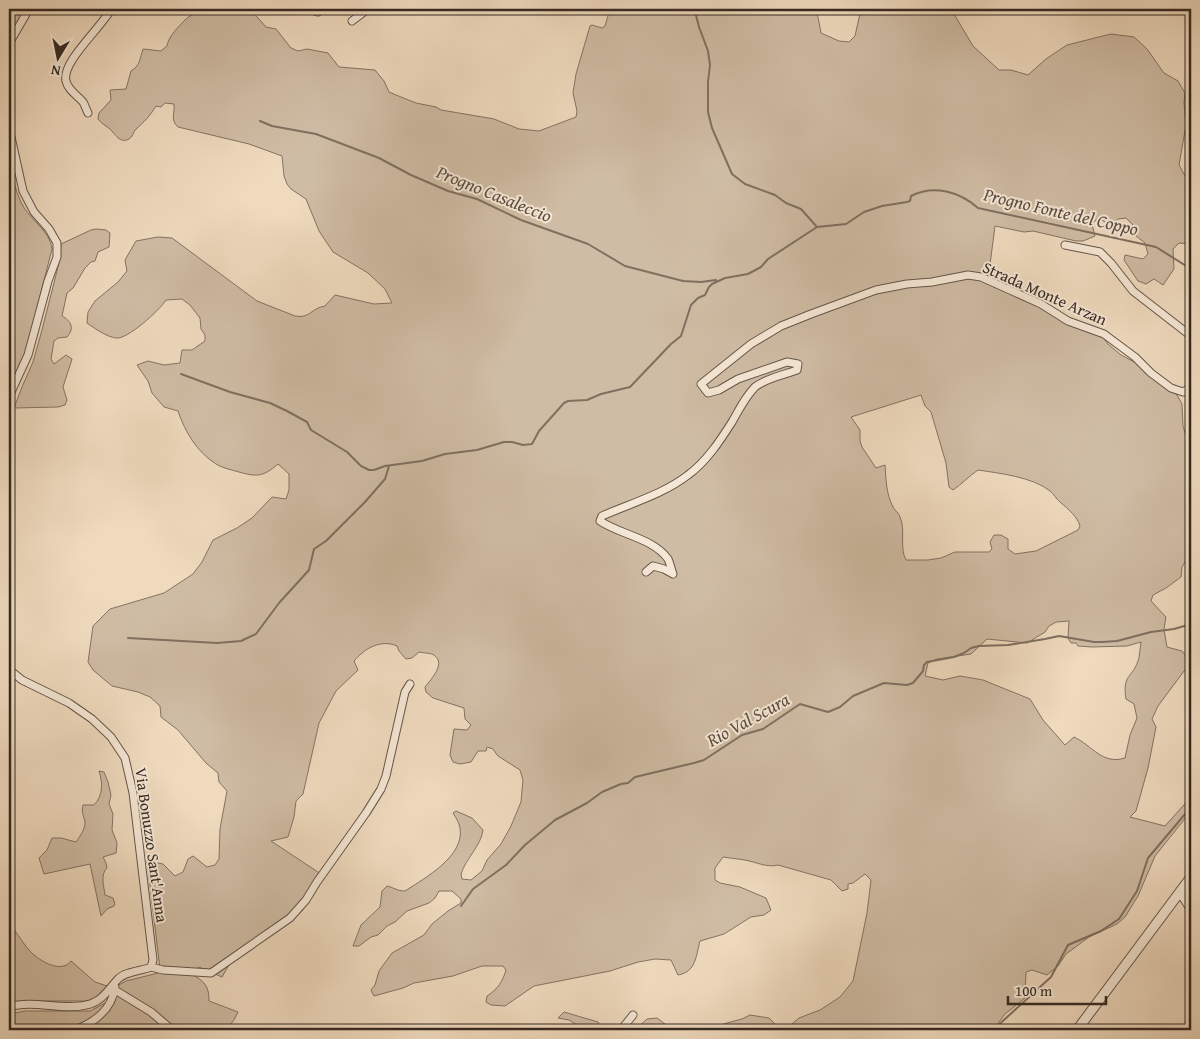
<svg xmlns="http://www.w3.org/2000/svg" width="1200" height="1039" font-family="'Gentium Book Plus',serif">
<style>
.green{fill:#cfbca4;stroke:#827364;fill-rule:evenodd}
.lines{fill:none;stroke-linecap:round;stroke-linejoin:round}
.stream{stroke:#7f7060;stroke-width:2}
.minor-casing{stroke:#64564a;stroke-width:9}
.tertiary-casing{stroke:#64564a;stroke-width:11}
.minor{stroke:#f5e7d5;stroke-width:7}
.tertiary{stroke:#f5e7d5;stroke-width:9}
.labels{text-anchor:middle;stroke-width:4;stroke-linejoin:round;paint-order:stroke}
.street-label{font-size:16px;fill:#352a23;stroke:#f5e7d5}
.water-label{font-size:18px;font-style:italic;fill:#5a4d42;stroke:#f5e7d5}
</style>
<rect width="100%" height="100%" fill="#efdabe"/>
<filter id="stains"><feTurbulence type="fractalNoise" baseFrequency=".004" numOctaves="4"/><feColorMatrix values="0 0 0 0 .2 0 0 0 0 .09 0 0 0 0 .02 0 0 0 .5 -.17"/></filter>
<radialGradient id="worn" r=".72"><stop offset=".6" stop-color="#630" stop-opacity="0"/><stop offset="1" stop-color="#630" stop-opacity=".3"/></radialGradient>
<path class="green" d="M9,9h15l-15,33z
M197,9h53l16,18 10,2 15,19 7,3 9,-2 21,4 11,14 36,3 9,11 5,11 7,3 20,8 20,4 5,3 53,9 25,10 20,2 37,-14 1,-6 -4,-18 3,-19 14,-48 2,-1 10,3 3,-2 5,-17h203l5,8 3,16 18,8 10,1 6,-6 6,-27h90l22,37 26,24h12l17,5 18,-16 21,-14 44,-11 23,3 13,12 17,24 14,8 7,12 -1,10 2,22 -7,40 10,18 2,1v60l-12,-1 -6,6 1,20 -11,16 -9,-6 -8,5 -8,-3 -14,-21 1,-5 18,4 5,-5 -3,-11 -9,-7 -2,-10 -8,-8 -8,1 -4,4 -9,-1 -7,-4 -6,6 3,12 -12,5h-7l-43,-10 -9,1 -29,-6 -7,54 112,54 8,10 13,11 19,10 37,30 5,9 1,22 8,27v99l-9,15 -1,10 -15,11 -13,7 -2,6 15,16 -2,12 3,18 15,4 7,9 -2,7 -29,39 -6,13 4,8 -8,41 -12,43 -6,6 35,9 26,-29v14l-36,45 -17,40 -13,21 -8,7 -28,13 -23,17 -8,12 -11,9 -15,-5 -6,2 -1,26 -20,16 -12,16h-286l20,-7 15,-4 8,-4 19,3 12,12 11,-6 7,-6 21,-8 20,-13 13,-16 14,-68 4,-33 -6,-6 -12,9 -5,1v5l-6,2 -11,-11 -53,-15c-11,3 -22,-3 -33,-5 -7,-1 -15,-2 -22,-3l-8,11v12l5,3 20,4 26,11 5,12 -7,5 -13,2 -27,17 -24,7c-4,15 -4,31 -22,34l-7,-15 -16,-1 -17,3 -28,9 -76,15 -29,20 -14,-1 -5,-3 1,-6c10,-6 16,-15 19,-26l-3,-4h-21l-29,10 -39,7 -11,5 -29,8 -3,-6 4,-5 4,-14 13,-18 32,-18 8,-11 16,-13 13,-8v-4l-9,-8h-13l-4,7 -6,5 -22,8 -12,11 -8,4 -9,9 -7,2 -12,9h-6l8,-21 19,-18 2,-16 5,-5c8,2 10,5 18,5 20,-13 60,-35 55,-63 -1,-6 -4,-10 -7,-15l3,-2 16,7 11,12c-2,16 -17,28 -22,44l1,5 9,1 11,-9 5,-11 14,-16 10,-18 10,-24 2,-22 -3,-10 -22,-14 -5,-7 -6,-2 -1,4h-8l-7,11 -11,2 -7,-2 -3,-7 4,-26 13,1 4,-5 -6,-6 -1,-11 -31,-10 -7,-6 -1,-5c6,-8 23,-25 7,-33 -3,-1 -9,-1 -13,-2l-7,6 -6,1 -7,-8 -2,-5c-16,-7 -32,2 -43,15l4,9 -22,21 -17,32 -16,71 -7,7 -2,16 -6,20 -17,4 53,35 -22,35 -15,14 -53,31 -12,21 -23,-10 -8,7c13,7 18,11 18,27l29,11 -4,8 -8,10h-217v-16l16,-3h65l17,-9 10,-12 2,-5 7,-4 32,-8 2,-4 -13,-108 16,3 12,12 8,-4 5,-13 5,-3 14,11 8,-2 4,-6 1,-30 7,-38 -8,-9 -1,-9 -12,-10 -28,-33 -17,-13 -1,-11 -10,-9 -12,-5 -26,-6 -19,-16 -5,-8 5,-36 17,-17 54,-16 29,-19 9,-12 11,-22 24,-12 15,-10 20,-21 14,2 3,-9v-16l-11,-10c-15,13 -21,13 -39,8 -7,-2 -17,-4 -23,-8 -19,-12 -31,-32 -38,-53l-14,-4 -12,-14 -4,-12 -11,-16 11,-4 16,4 16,-2 2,-13h10l13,-9v-6l-4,-6 -1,-11 -10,-13 -8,-6 -16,1c-6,10 -39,40 -50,38 -9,-1 -22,-10 -29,-15l1,-11 7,-11 23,-19 9,-11 -2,-11 11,-19 22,-4 14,1 85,63 38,15c15,3 16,-8 30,-10l10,-11 39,9 18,-1 -7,-14 -17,-16 -35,-21 -14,-21 -13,-32 -15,-10 -4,-5 -3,-8 -2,-20 -33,-12 -71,-17c-8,-7 -3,-14 -4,-23l-9,-1 -4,4 -5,-1c-6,10 -12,16 -20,23 -3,3 -3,8 -7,10 -9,5 -14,-5 -19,-10 -4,-3 -9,-6 -12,-10l1,-6 12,-13 -1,-10 16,-1 5,-18c9,-5 9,-13 12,-22l18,2 6,-5c1,-9 12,-20 19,-27 4,-4 9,-4 11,-10zM921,395l4,11 6,6 15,51 3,24 4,3c9,-6 16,-14 25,-20 20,3 55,7 72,21 4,3 6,8 10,11 9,8 17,14 20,24l-2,4 -42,21 -21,3 -7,-5v-10l-7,-4h-7l-4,7 2,7 -3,3h-34l-14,6 -13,2h-22c-7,-13 0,-30 -6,-43 -1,-4 -5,-6 -7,-10 -7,-14 -7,-27 -8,-42l-9,3 -14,-21 -2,-6v-11l-9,-13zM1069,621l-1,17 3,5h5l2,3 14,1 35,-1 14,-4c-1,5 -1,11 -2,16 -6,21 -17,15 -13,41l8,5 3,14 -7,17 -5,23c-23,7 -32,-12 -51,-21l-9,8 -22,-25 -13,-21 -47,-19 -23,-4 -17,4 -18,-4 3,-13 9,-4 34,-5 16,-15 40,4 18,-11 4,-6 7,-4z
M9,155c3,16 5,34 13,49 8,16 28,27 30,45l-28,110 -15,34z
M96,229l10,1 4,3 -1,14 -11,5 -3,9 -4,1 -6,6 -12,20 -6,5 -5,23c9,5 13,12 5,21l-9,1 -4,3 -3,18 3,5 12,-9 6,4 -9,28 4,13 -2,5 -7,2 -44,1 8,-21 11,-25 9,-32 18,-71 1,-15 30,-14z
M99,771l5,1 4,10 3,13 -2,9 4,10 -1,16 5,13 -1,10 -13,4 3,6 1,5c-7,6 -3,19 -2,27l8,3 2,6 -1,2 -7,3 -6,7 -11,-52 -46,10 -5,-16 8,-8 5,-12h9l15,4c4,-6 9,-12 9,-20 -1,-6 -4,-9 -2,-17h11c9,-9 9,-22 5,-34z
M9,924c9,9 15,22 24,30 10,9 29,19 38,7l24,21 12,4 -10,11 -9,4h-64l-15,3z
M564,1012l34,10 2,4h13l13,4h-42l-15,-10 -11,-2z
M657,1018l16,12h-43l6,-1 11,-10z"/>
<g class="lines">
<path class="stream" d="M697,9l-1,6 3,12 9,24 2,14 -2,17v30l4,16 20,46 13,10 30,11 11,8 15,6 16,18
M260,121l12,5 44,8 63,24 32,17 37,16 29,8 44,21 67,24 37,22 58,15 18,1 15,-2
M181,374l49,18 40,11 17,8 20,11 4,8 36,22 14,14 8,4h5l11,-4 37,-5 23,-7 32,-4 27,-8h8l11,3 9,-1 7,-13 25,-28 4,-2 19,-1 14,-6 29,-7 41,-43 10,-8 10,-31 7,-7 7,-3 4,-8 3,-3 13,-6 23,-4 13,-7 7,-8 49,-32 29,-3 18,-12 18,-6 25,-4 3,-1 1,-5c23,-12 49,-4 67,12l178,39 35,22
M128,638l89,5 24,-2 15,-7 23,-31 30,-33 5,-21 12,-8 39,-39 20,-23 4,-13
M461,906l12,-17 33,-24 19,-20 30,-25 32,-17 15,-11 19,-8 7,-1 7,-6 59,-14 10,-3 38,-25 21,-6 37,-25 28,8 12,-5 13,-11 31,-13 23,2 6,-2 10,-12 1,-6 3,-3 27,-5 10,-4 7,-5 8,-2 29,-1 37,-6 14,-3 35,6h8l15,-1 34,-9 23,-3 17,-5
M993,1030l58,-53 17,-32 33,-14 18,-12 18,-28 11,-33 43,-51"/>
<defs>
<path id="minor" d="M307,9l11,3
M352,21l12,-9 1,-3
M9,48l2,-8 18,-31
M88,113c-2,-4 -3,-8 -5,-11 -6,-7 -15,-12 -17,-21 -5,-19 37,-55 45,-72
M9,128l14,63 11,21 15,17 8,14v14l-9,24 -20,74 -17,37 -2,10
M1065,245l35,7 11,11 22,28 58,45
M9,468v21
M646,572l7,-6 11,3 9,5c-2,-5 -3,-11 -5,-15 -15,-21 -47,-24 -68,-38l2,-5c29,-13 60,-21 86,-41 18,-13 32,-34 44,-53 7,-12 13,-25 23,-35 11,-9 29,-12 42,-17l1,-6 -11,-2 -49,17 -19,11 -11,3 -7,-9 50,-40 30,-18 30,-12 65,-24 31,-6 25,-2 36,-7 13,2 60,27 27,17 36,13 31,23 16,16 20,15 12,4 8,-5
M9,666l2,5 11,9 47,23 23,16 19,18 14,21 8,35 20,167 -2,7c-9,4 -25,4 -33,12 -10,11 -16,23 -32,26 -24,6 -53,-6 -77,2
M1180,893l11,17
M151,967l12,3 48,3 79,-55 16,-18 11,-18 49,-69 15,-24 5,-13 19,-84 5,-8
M115,990l36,22 21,18
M75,1030c20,-8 37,-20 40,-43
M621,1030l12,-15"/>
<path id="tertiary" d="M1077,1030l114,-153"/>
</defs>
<use href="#minor" class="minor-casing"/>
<use href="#tertiary" class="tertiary-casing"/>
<use href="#minor" class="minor"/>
<use href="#tertiary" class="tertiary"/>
</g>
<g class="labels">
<g class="street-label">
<text transform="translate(1045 293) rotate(24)" y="6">Strada Monte Arzan</text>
<text transform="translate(152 845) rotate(82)" y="6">Via Bonuzzo Sant'Anna</text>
</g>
<g class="water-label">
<text transform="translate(494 194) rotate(22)" y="6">Progno Casaleccio</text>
<text transform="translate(1061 212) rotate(13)" y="6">Progno Fonte del Coppo</text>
<text transform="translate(748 720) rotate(-29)" y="6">Rio Val Scura</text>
</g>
</g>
<rect width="1200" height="1039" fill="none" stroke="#efdabe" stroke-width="30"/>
<rect x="10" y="10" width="1180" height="1019" fill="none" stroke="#352a23" stroke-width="2.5"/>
<rect x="15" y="15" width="1170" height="1009" fill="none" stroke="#352a23"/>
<g transform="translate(58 58) rotate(190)" stroke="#f5e7d5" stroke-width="4" paint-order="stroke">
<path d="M0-4L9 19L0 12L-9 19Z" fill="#352a23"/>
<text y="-8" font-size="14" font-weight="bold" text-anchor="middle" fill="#352a23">N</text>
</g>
<path d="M1008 996v8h98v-8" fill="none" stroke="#352a23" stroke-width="2.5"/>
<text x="1015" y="996" font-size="15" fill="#352a23" stroke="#f5e7d5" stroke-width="4" paint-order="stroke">100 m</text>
<rect width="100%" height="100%" filter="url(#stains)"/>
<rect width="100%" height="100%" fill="url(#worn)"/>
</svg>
